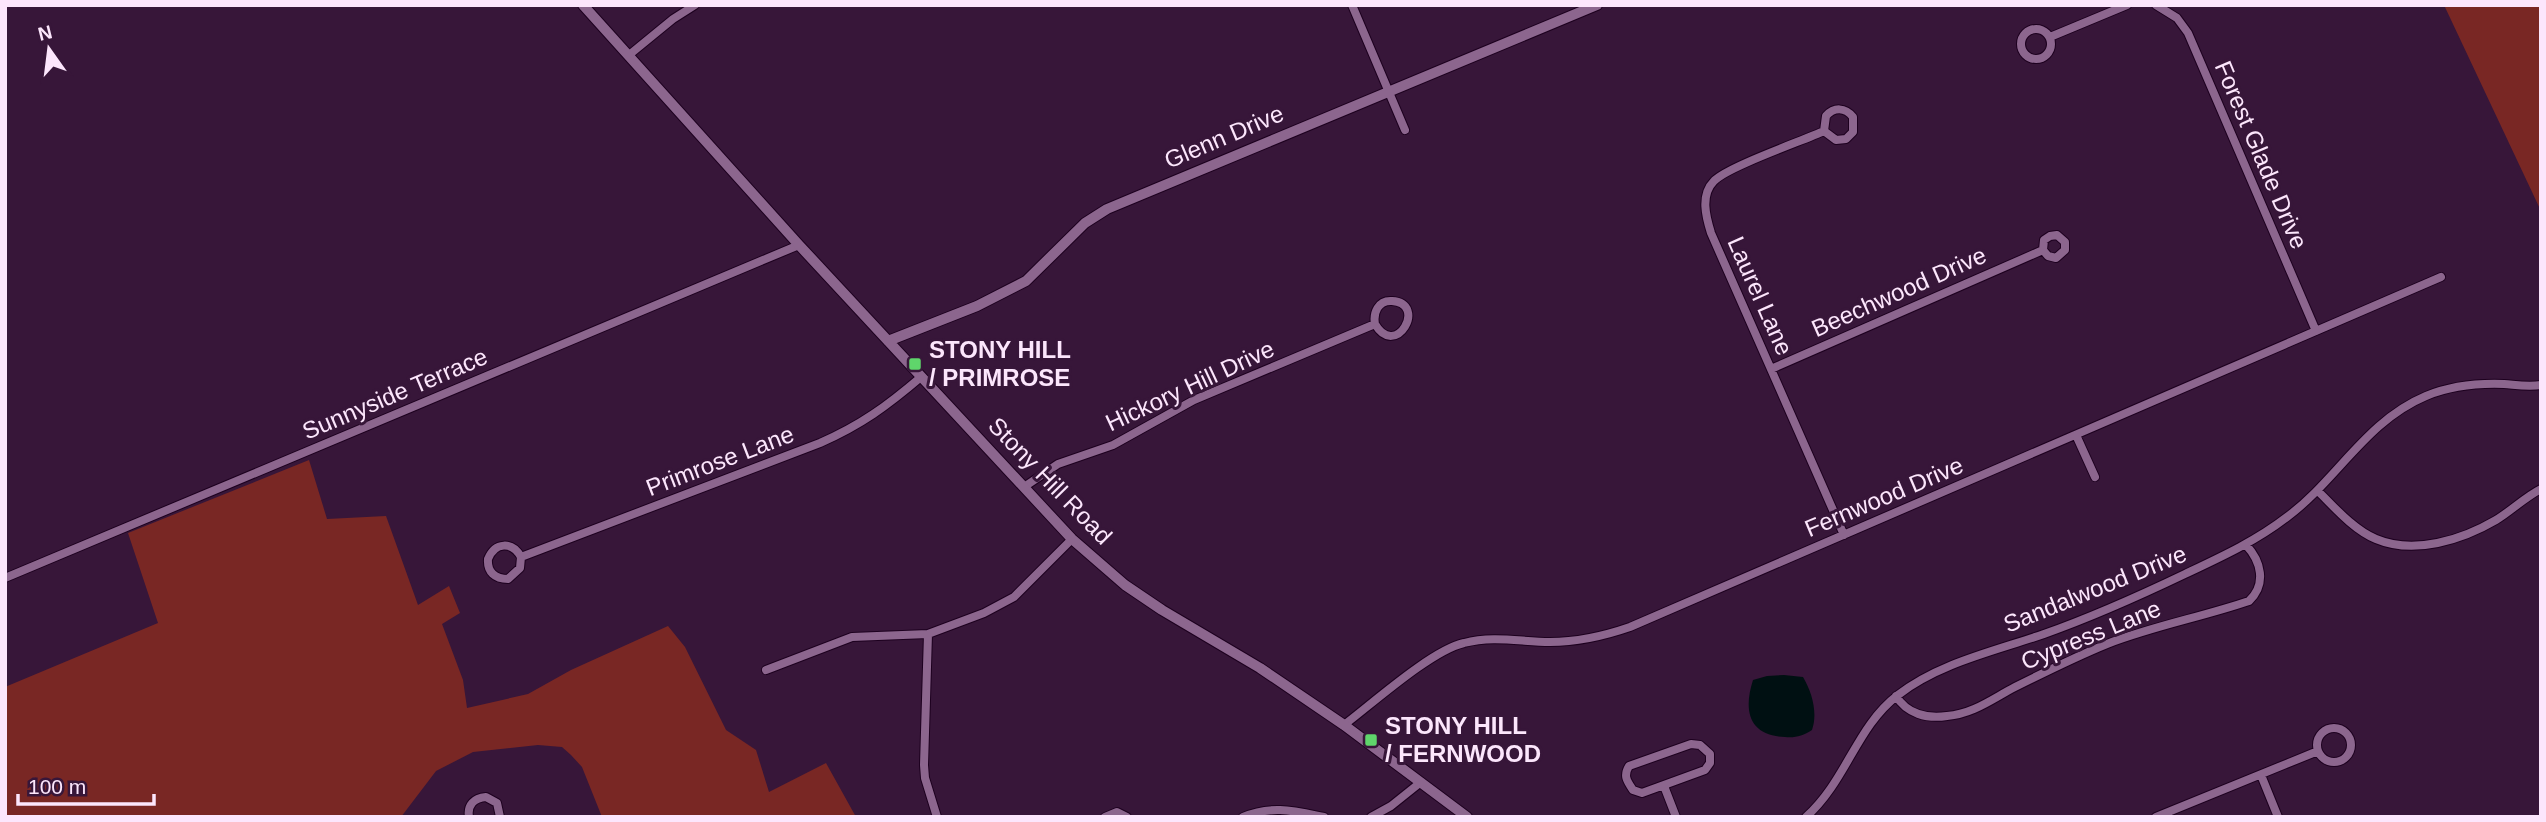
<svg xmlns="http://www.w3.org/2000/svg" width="2546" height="822" font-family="Arial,sans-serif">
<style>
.green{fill:#792724}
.water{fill:#001012}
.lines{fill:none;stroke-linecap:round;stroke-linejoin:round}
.street-casing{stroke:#1d001f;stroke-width:10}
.secondary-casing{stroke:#1d001f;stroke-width:12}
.street{stroke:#8c668e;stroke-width:8}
.secondary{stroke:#8c668e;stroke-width:10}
.poi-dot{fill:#5fd56b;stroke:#371639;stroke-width:2.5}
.labels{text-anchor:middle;stroke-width:6;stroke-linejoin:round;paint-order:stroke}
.street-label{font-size:24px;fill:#fce6fc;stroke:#371639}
.poi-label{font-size:24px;font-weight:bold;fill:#fce6fc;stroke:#371639;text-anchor:start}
</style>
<rect width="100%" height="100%" fill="#371639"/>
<path class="green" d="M2444,5h97v206z
M309,460l18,59 59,-3 32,89 31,-19 11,27 -18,11 21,56 4,28 61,-14 43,-24 97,-44 17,21 41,83 30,20 13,42 57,-29 30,54h-254l-20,-50 -11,-12 -9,-8 -24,-2 -65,7 -37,19 -35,46h-396v-130l153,-64 -30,-90z"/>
<path class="water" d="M1784,675l19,2c9,15 15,36 9,53 -9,6 -17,8 -27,7 -36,-1 -42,-26 -32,-57l14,-4z"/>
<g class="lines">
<defs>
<path id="street" d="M1352,5l53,125
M2156,5l21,13 11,15 128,298
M2021 44a15 15 0 1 1 30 0a15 15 0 1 1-30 0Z
M2050,37l77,-32
M629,55l44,-36 22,-14
M1824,131l12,9 10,-1 7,-7v-15c-8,-10 -19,-10 -27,-1l-2,15c-22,10 -97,36 -110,50 -14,14 -8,36 -3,52l133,302
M1771,369l272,-119 1,-10 6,-4 7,-1 8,7v8l-9,8 -8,-2 -5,-6
M2076,435l19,42
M1024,487l34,-23 55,-19 81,-45 181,-76c-2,-11 3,-24 17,-23 36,2 4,59 -17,23
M2318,491c16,16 36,39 58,48 38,16 86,1 120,-19 15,-9 29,-23 45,-31
M521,557l-1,11 -12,11c-13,0 -21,-7 -20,-20 7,-17 24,-18 33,-2l299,-114c41,-18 67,-37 101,-66
M5,578l794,-333
M928,634l-4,131 1,13 12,39
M766,670l86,-33 76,-3 56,-21 30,-16 58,-58
M1896,696c11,18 31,23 51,20 26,-2 45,-17 68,-29 30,-15 60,-30 92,-43 46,-18 95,-27 142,-43 18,-17 12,-40 -3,-56
M1344,725c29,-22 88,-75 120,-82 30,-8 57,-1 86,-1 28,0 54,-6 80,-15l811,-350
M2317 745a17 17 0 1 1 34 0a17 17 0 1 1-34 0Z
M1691,744l9,1 10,9v9l-5,7 -63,23 -9,-3c-6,-9 -10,-14 -4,-24z
M2261,775l17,42
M1664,786l12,31
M469,817c-2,-12 5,-19 17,-20l11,6 3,14
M1105,817l12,-5 10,5
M1243,817c29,-12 51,-6 81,0
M1371,817l20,-11 30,-24
M1806,817c41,-37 50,-90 92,-122 41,-32 97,-44 146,-61 48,-17 95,-38 141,-60 36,-17 71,-33 102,-57 50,-37 79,-96 139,-121 24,-10 51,-13 78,-12 13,1 24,3 37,1
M2156,817l162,-66"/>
<path id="secondary" d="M583,5l216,240 273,294 53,46 37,25 98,58 84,57 123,92
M888,341l89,-35 49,-25 59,-58 22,-14 490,-204"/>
</defs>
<use href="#street" class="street-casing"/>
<use href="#secondary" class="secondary-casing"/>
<use href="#street" class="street"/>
<use href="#secondary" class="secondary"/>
</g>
<g class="poi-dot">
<rect x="908" y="357" width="14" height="14" rx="3.5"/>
<rect x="1364" y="733" width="14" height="14" rx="3.5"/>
</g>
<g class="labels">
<g class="street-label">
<text transform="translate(1224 137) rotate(-23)" y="8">Glenn Drive</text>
<text transform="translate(2261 155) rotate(67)" y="8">Forest Glade Drive</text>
<text transform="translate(1899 292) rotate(-24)" y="8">Beechwood Drive</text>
<text transform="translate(1760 296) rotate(66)" y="8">Laurel Lane</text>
<text transform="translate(1190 386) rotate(-25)" y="8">Hickory Hill Drive</text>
<text transform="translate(395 394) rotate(-23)" y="8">Sunnyside Terrace</text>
<text transform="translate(720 461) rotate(-21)" y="8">Primrose Lane</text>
<text transform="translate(1050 481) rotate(46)" y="8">Stony Hill Road</text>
<text transform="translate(1884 497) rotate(-23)" y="8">Fernwood Drive</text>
<text transform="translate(2095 589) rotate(-22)" y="8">Sandalwood Drive</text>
<text transform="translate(2091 635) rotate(-22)" y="8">Cypress Lane</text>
</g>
<g class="poi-label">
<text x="929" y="358">STONY HILL<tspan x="929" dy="28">/ PRIMROSE</tspan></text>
<text x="1385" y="734">STONY HILL<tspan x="1385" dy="28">/ FERNWOOD</tspan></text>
</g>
</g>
<rect width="2546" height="822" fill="none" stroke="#fce6fc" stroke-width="14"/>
<g transform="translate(49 49) rotate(346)" stroke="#371639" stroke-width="5" paint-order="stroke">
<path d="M0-5L12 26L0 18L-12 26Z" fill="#fce6fc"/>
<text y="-10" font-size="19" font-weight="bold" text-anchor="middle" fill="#fce6fc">N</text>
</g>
<path d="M18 794v10h136v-10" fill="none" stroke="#fce6fc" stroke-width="3.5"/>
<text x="28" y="794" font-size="21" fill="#fce6fc" stroke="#371639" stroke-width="5" paint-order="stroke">100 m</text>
</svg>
